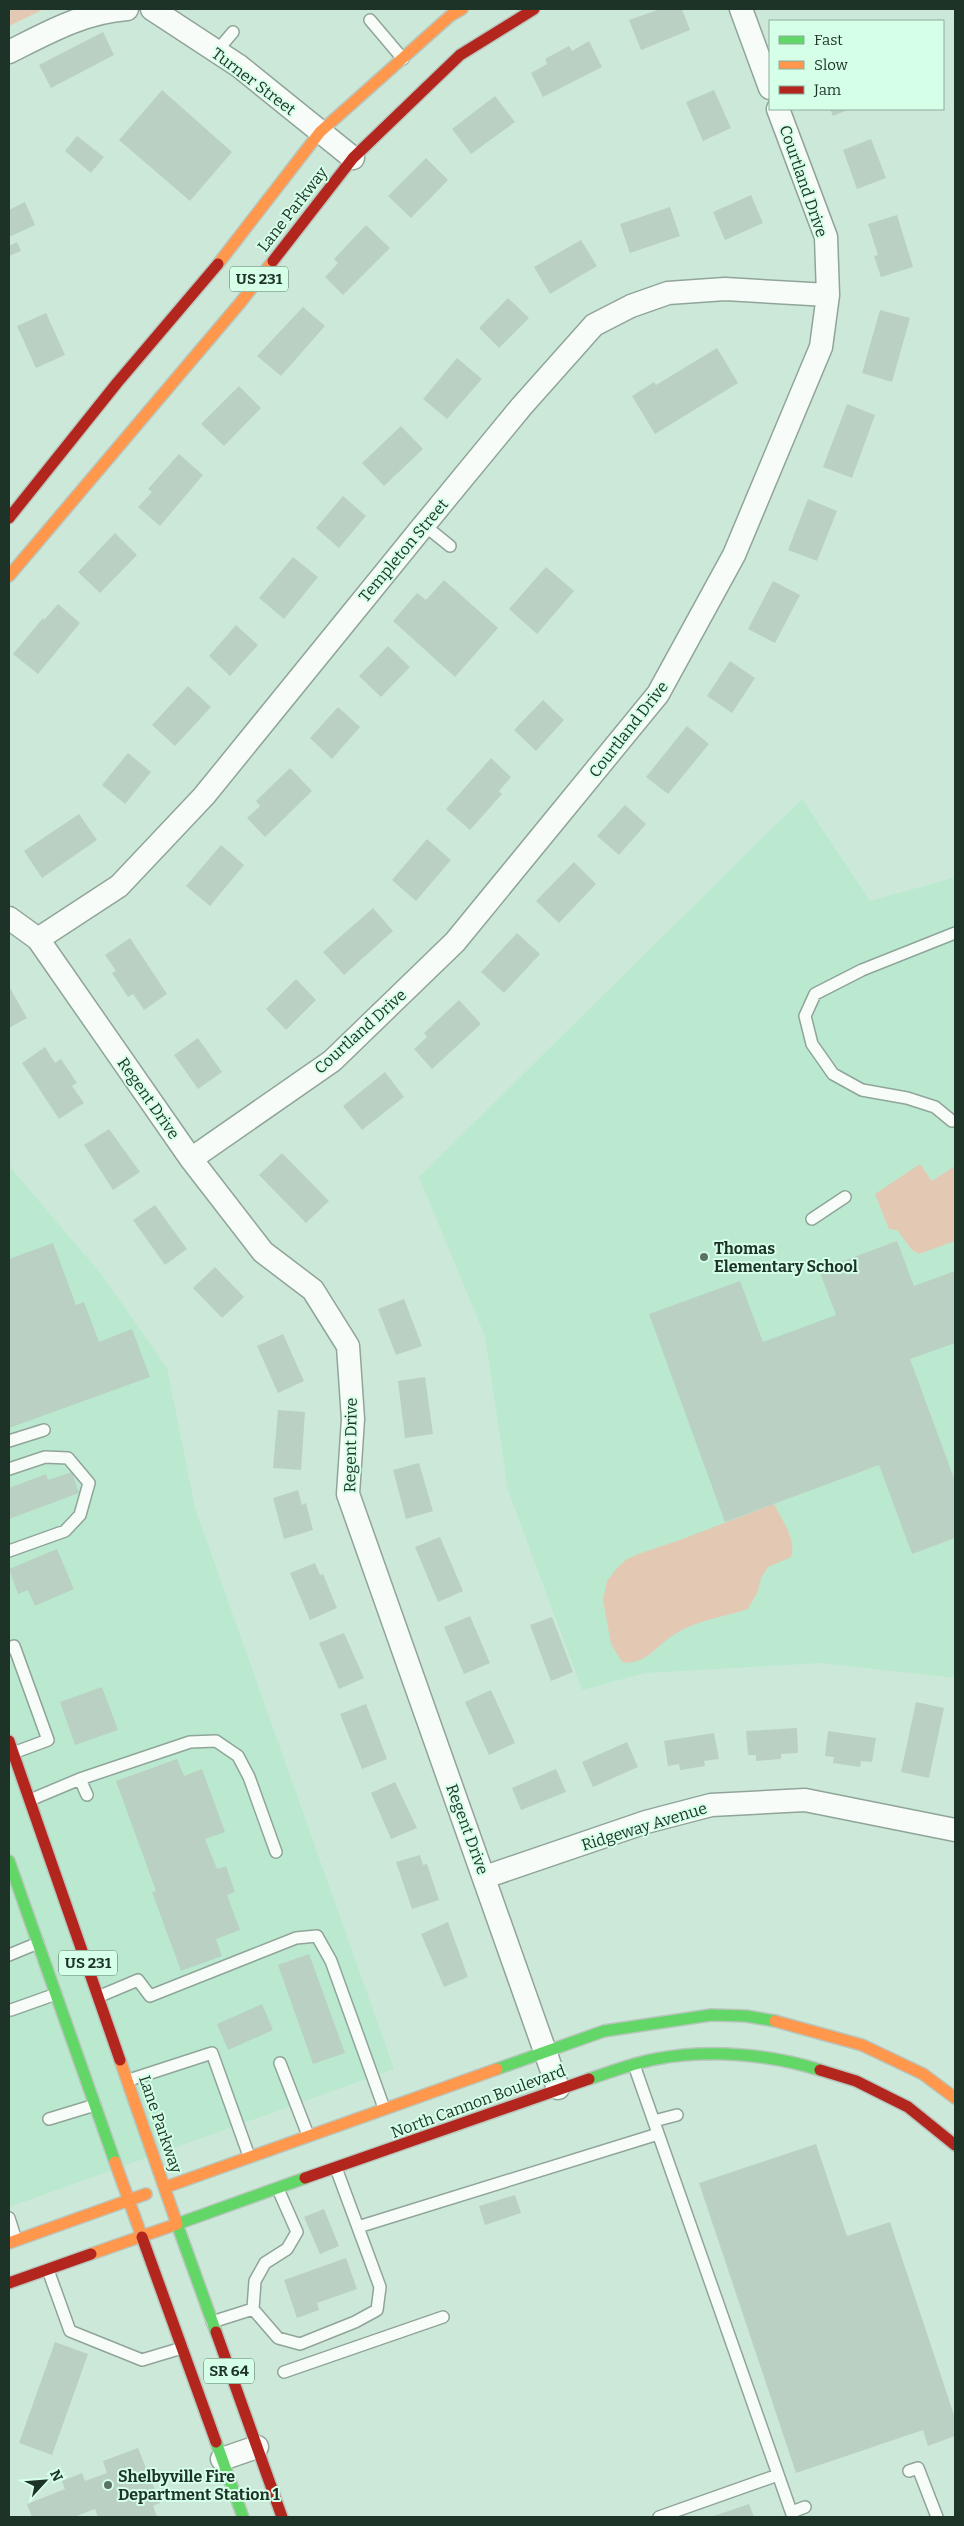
<svg xmlns="http://www.w3.org/2000/svg" width="964" height="2526" font-family="Bitter,serif">
<style>
.built{fill:#bae9cf}
.green{fill:#e3c8b3}
.building{fill:#bad0c3}
.lines{fill:none;stroke-linecap:round;stroke-linejoin:round}
.lane-casing{stroke:#90a599;stroke-width:14}
.street-casing{stroke:#90a599;stroke-width:25}
.fast-casing{stroke:#b8c6be;stroke-width:14}
.slow-casing{stroke:#b8c6be;stroke-width:14}
.jam-casing{stroke:#b8c6be;stroke-width:14}
.lane{stroke:#f7fcf9;stroke-width:11}
.street{stroke:#f7fcf9;stroke-width:22}
.fast{stroke:#63d668;stroke-width:11}
.slow{stroke:#ff974d;stroke-width:11}
.jam{stroke:#b3261e;stroke-width:11}
.poi-dot{fill:#5b7266;stroke:#d5ffe7;stroke-width:2}
.labels{text-anchor:middle;stroke-width:4;stroke-linejoin:round;paint-order:stroke}
.shield{fill:#d5ffe7;stroke:#557061;stroke-width:1}
.shield-label{font-size:15px;font-weight:bold;fill:#1e3328}
.street-label{font-size:16px;fill:#1e3328;stroke:#d5ffe7}
.poi-label{font-size:16px;font-weight:bold;fill:#1e3328;stroke:#d5ffe7;text-anchor:start}
</style>
<rect width="100%" height="100%" fill="#cce8d8"/>
<path class="built" d="M802,799l68,102 83,-23 2,7v793l-134,-15 -176,10 -63,17 -74,-200 -23,-154 -66,-159z
M9,1166l92,108 66,94 28,140 199,561 -385,138z"/>
<path class="green" d="M9,9h35l-35,17z
M920,1164l12,17 23,-15v75l-36,13 -7,-4 -15,-20 -8,-1 -14,-35z
M774,1504c7,15 23,35 17,53l-23,10 -7,11 -3,13 -10,18c-24,8 -51,11 -73,25 -18,11 -30,32 -53,28l-11,-18 -8,-44 4,-19 10,-13 10,-9 17,-7 36,-12z"/>
<path class="building" d="M660,9h22l8,21 -49,20 -12,-30z
M103,32l11,23 -63,33 -12,-23z
M589,41l13,26 -59,30 -12,-24 16,-9 -2,-5 24,-13 3,5z
M162,90l70,62 -42,49 -71,-61z
M714,90l17,38 -28,13 -17,-39z
M495,96l20,26 -44,32 -19,-25z
M830,109h20l-17,7z
M77,136l27,21 -13,16 -26,-22z
M871,139l15,39 -29,11 -14,-39z
M426,158l22,22 -37,38 -23,-22z
M751,195l12,28 -38,17 -12,-28z
M25,202l10,23 -26,12v-27z
M670,207l10,29 -50,17 -10,-29z
M897,215l16,52 -32,10 -7,-21 4,-1 -10,-31z
M366,225l24,23 -47,47 -18,-18 13,-14 -4,-4z
M581,240l16,26 -47,28 -16,-27z
M17,242l4,9 -12,5v-10z
M508,298l21,20 -30,30 -20,-20z
M303,307l22,19 -44,50 -24,-20z
M880,310l30,8 -18,64 -30,-9z
M46,313l19,42 -29,13 -19,-42z
M717,348l21,35 -83,51 -23,-38 22,-14 2,3z
M457,358l25,21 -35,40 -24,-20z
M239,386l22,22 -37,38 -23,-22z
M847,404l28,11 -23,63 -29,-11z
M401,426l22,23 -39,37 -22,-23z
M179,454l24,21 -43,51 -22,-19 14,-15 -4,-3z
M343,496l23,20 -27,32 -23,-20z
M808,499l29,12 -20,50 -29,-11z
M115,533l22,22 -37,38 -22,-21z
M293,557l25,20 -34,42 -25,-21z
M546,567l28,24 -37,43 -28,-25z
M444,580l54,48 -43,49 -62,-56 24,-28 9,7z
M773,581l27,14 -25,48 -27,-14z
M58,604l22,19 -42,51 -25,-20 30,-36 1,2z
M236,625l22,20 -28,31 -21,-20z
M388,646l22,21 -29,30 -22,-21z
M730,661l25,17 -23,35 -25,-17z
M188,686l23,21 -36,39 -23,-21z
M543,700l21,20 -28,31 -22,-21z
M338,707l22,20 -28,32 -22,-21z
M687,726l22,18 -41,50 -22,-17z
M128,753l23,19 -26,32 -23,-19z
M491,758l20,19 -12,14 3,3 -32,36 -24,-21z
M290,768l22,23 -47,46 -18,-19 13,-12 -4,-5z
M625,805l21,19 -27,31 -22,-19z
M79,814l18,26 -55,38 -18,-27z
M427,839l24,21 -35,41 -24,-21z
M221,845l23,20 -34,41 -24,-20z
M574,862l22,22 -37,39 -23,-22z
M373,908l20,23 -49,44 -21,-23z
M517,933l23,21 -36,39 -23,-21z
M130,938l37,56 -23,16 -11,-16 -5,3 -16,-24 4,-2 -11,-16z
M296,979l20,21 -30,30 -20,-21z
M10,988l17,30 -18,10v-39z
M459,1000l22,24 -49,45 -18,-20 13,-12 -3,-4z
M198,1038l24,34 -24,17 -24,-34z
M45,1047l10,16 6,-4 16,24 -5,3 12,17 -25,16 -37,-56z
M385,1072l19,25 -42,33 -19,-24z
M109,1129l31,43 -27,18 -29,-45z
M282,1153l47,48 -23,22 -47,-48z
M155,1205l32,44 -22,16 -32,-45z
M897,1241l17,45 41,-15v72l-45,16 45,122v57l-43,16 -33,-89 -154,57 -76,-208 91,-33 23,61 73,-27 -17,-45z
M53,1243l23,62 8,-3 15,40 33,-13 18,48 -141,51v-169z
M215,1267l29,30 -22,21 -29,-30z
M404,1299l18,47 -26,9 -18,-46z
M283,1334l21,47 -26,12 -21,-47z
M425,1377l8,57 -28,4 -7,-57z
M278,1410l27,2 -4,58 -28,-2z
M419,1463l14,48 -27,8 -13,-49z
M72,1472l7,21 -70,26v-31l37,-14 2,6z
M298,1490l4,15 4,-2 7,27 -29,9 -11,-41z
M440,1537l23,54 -25,11 -23,-55z
M57,1549l17,40 -39,17 -7,-16 -10,4 -9,-25z
M315,1563l5,12 3,-1 14,34 -27,12 -20,-47z
M470,1616l20,47 -26,11 -20,-47z
M552,1617l21,55 -22,9 -21,-56z
M344,1633l20,45 -25,11 -20,-46z
M102,1687l16,43 -43,15 -15,-43z
M491,1690l24,53 -26,12 -24,-53z
M916,1702l28,6 -15,70 -28,-6z
M366,1704l21,55 -25,10 -22,-55z
M797,1728l1,25 -17,1v5l-25,2v-6h-8l-2,-24z
M828,1731l48,7 -4,24 -11,-1 -1,6 -27,-4 1,-6 -9,-1z
M714,1733l5,26 -15,2 1,5 -25,4 -1,-6 -11,2 -4,-25z
M627,1742l11,25 -45,20 -11,-25z
M177,1759l7,17 18,-7 23,63 -20,7 12,30 9,-3 9,26 -8,3 13,35 -24,9 6,17 -41,15 -29,-79 4,-1 -40,-110z
M556,1769l10,23 -45,18 -9,-22z
M395,1782l22,46 -26,11 -20,-46z
M420,1855l3,10 4,-1 12,36 -27,9 -16,-47z
M448,1922l20,55 -24,10 -23,-53z
M309,1954l36,99 -32,11 -35,-99z
M262,2004l11,26 -45,20 -11,-26z
M816,2144l31,92 43,-14 65,196v18l-27,10 -5,-16 -127,43 -97,-290z
M515,2195l6,18 -36,12 -6,-19z
M324,2209l15,37 -19,8 -16,-37z
M346,2258l11,31 -40,14 2,7 -22,8 -13,-38z
M55,2342l33,12 -36,101 -33,-12z
M138,2448l22,55 -7,3 4,11h-59l-3,-8 -21,8h-42l-5,-13 38,-15 -3,-8 20,-8 3,8 22,-8 -4,-12z
M749,2504l5,13h-43z"/>
<g class="lines">
<defs>
<path id="lane" d="M370,20l33,39
M217,51l16,-19
M424,525l26,21
M952,1121l-17,-14 -28,-9 -45,-8 -29,-16 -21,-30 -7,-28 10,-22 47,-24 93,-37
M812,1219l33,-22
M9,1441l35,-11
M9,1469l36,-12 23,1 21,25 -9,32 -15,16 -56,20
M9,1648l5,-2 34,94 -35,13
M80,1779l110,-37 26,-1 22,15 11,21 27,75
M30,1800l50,-21 7,16
M9,1955l29,-12
M100,1996l38,-16 12,16 146,-58 21,-2 14,25 53,147
M11,2010l45,-16
M280,2063l28,72
M634,2065l159,452
M129,2080l83,-27 37,103
M49,2119l46,-14
M654,2121l23,-6
M9,2218l7,22
M358,2227l300,-93
M48,2270l22,61 72,29 40,-12
M253,2309l2,-28 10,-18 22,-14 10,-17 -19,-43
M212,2322l41,-13 25,29 22,6 55,-22 22,-12 3,-23 -44,-119
M284,2372l159,-55
M909,2471l9,-3 19,49
M792,2512l13,-5
M659,2517l119,-42"/>
<path id="street" d="M152,9l87,57 114,92
M741,9l29,79
M9,52c38,-19 75,-40 118,-43
M9,918l29,21 153,220 72,93 50,38 35,56 5,73 -5,75 210,594
M38,939l81,-53 85,-90 220,-271 97,-118 73,-82 37,-19 37,-13 57,-4 103,6
M191,1159l141,-98 123,-119 203,-248 76,-139 87,-208 7,-52 -2,-58 -48,-128
M485,1877l161,-55 65,-17 94,-5 150,30
M222,2459l35,-12"/>
<path id="fast" d="M9,1861l106,301
M497,2069l107,-38 107,-16 35,1 29,5
M589,2079c22,-7 44,-16 67,-20 53,-10 113,-5 164,11
M216,2332l-39,-108 128,-46
M216,2442l27,75"/>
<path id="slow" d="M218,264l102,-132 130,-116 12,-7
M9,576l231,-273 33,-42
M775,2021l87,24 61,29 32,24
M115,2162l27,75
M166,2187l331,-118
M9,2243l137,-49
M91,2254l86,-30 -57,-164"/>
<path id="jam" d="M273,261l80,-103 107,-103 74,-46
M9,518l108,-135 101,-119
M9,1741l111,319
M820,2070l36,11 52,26 47,38
M305,2178l284,-99
M142,2237l74,205
M9,2283l82,-29
M216,2332l66,185"/>
</defs>
<use href="#lane" class="lane-casing"/>
<use href="#street" class="street-casing"/>
<use href="#fast" class="fast-casing"/>
<use href="#slow" class="slow-casing"/>
<use href="#jam" class="jam-casing"/>
<use href="#lane" class="lane"/>
<use href="#street" class="street"/>
<use href="#fast" class="fast"/>
<use href="#slow" class="slow"/>
<use href="#jam" class="jam"/>
</g>
<g class="poi-dot">
<circle cx="704" cy="1257" r="5"/>
<circle cx="108" cy="2485" r="5"/>
</g>
<g class="labels">
<g class="shield">
<rect x="230" y="266.5" width="58" height="25" rx="4"/>
<rect x="59" y="1950.5" width="58" height="25" rx="4"/>
<rect x="204" y="2358.5" width="50" height="25" rx="4"/>
</g>
<g class="shield-label">
<text x="259" y="284">US 231</text>
<text x="88" y="1968">US 231</text>
<text x="229" y="2376">SR 64</text>
</g>
<g class="street-label">
<text transform="translate(254 81) rotate(37)" y="6">Turner Street</text>
<text transform="translate(804 181) rotate(71)" y="6">Courtland Drive</text>
<text transform="translate(292 209) rotate(-52)" y="6">Lane Parkway</text>
<text transform="translate(403 550) rotate(-50)" y="6">Templeton Street</text>
<text transform="translate(628 729) rotate(-52)" y="6">Courtland Drive</text>
<text transform="translate(360 1031) rotate(-42)" y="6">Courtland Drive</text>
<text transform="translate(149 1098) rotate(55)" y="6">Regent Drive</text>
<text transform="translate(350 1445) rotate(-89)" y="6">Regent Drive</text>
<text transform="translate(644 1826) rotate(-17)" y="6">Ridgeway Avenue</text>
<text transform="translate(468 1829) rotate(70)" y="6">Regent Drive</text>
<text transform="translate(478 2101) rotate(-20)" y="6">North Cannon Boulevard</text>
<text transform="translate(161 2124) rotate(71)" y="6">Lane Parkway</text>
</g>
<g class="poi-label">
<text x="714" y="1254">Thomas<tspan x="714" dy="18">Elementary School</tspan></text>
<text x="118" y="2482">Shelbyville Fire<tspan x="118" dy="18">Department Station 1</tspan></text>
</g>
</g>
<rect width="964" height="2526" fill="none" stroke="#1e3328" stroke-width="20"/>
<rect x="769" y="20" width="175" height="90" fill="#d5ffe7" stroke="#8cad9b"/>
<rect x="779" y="36" width="25" height="8" fill="#63d668" stroke="#8cad9b"/>
<text x="814" y="45" font-size="15" fill="#1e3328">Fast</text>
<rect x="779" y="61" width="25" height="8" fill="#ff974d" stroke="#8cad9b"/>
<text x="814" y="70" font-size="15" fill="#1e3328">Slow</text>
<rect x="779" y="86" width="25" height="8" fill="#b3261e" stroke="#8cad9b"/>
<text x="814" y="95" font-size="15" fill="#1e3328">Jam</text>
<g transform="translate(45 2481) rotate(64)" stroke="#d5ffe7" stroke-width="4" paint-order="stroke">
<path d="M0-4L9 19L0 12L-9 19Z" fill="#1e3328"/>
<text y="-8" font-size="14" font-weight="bold" text-anchor="middle" fill="#1e3328">N</text>
</g>
</svg>
